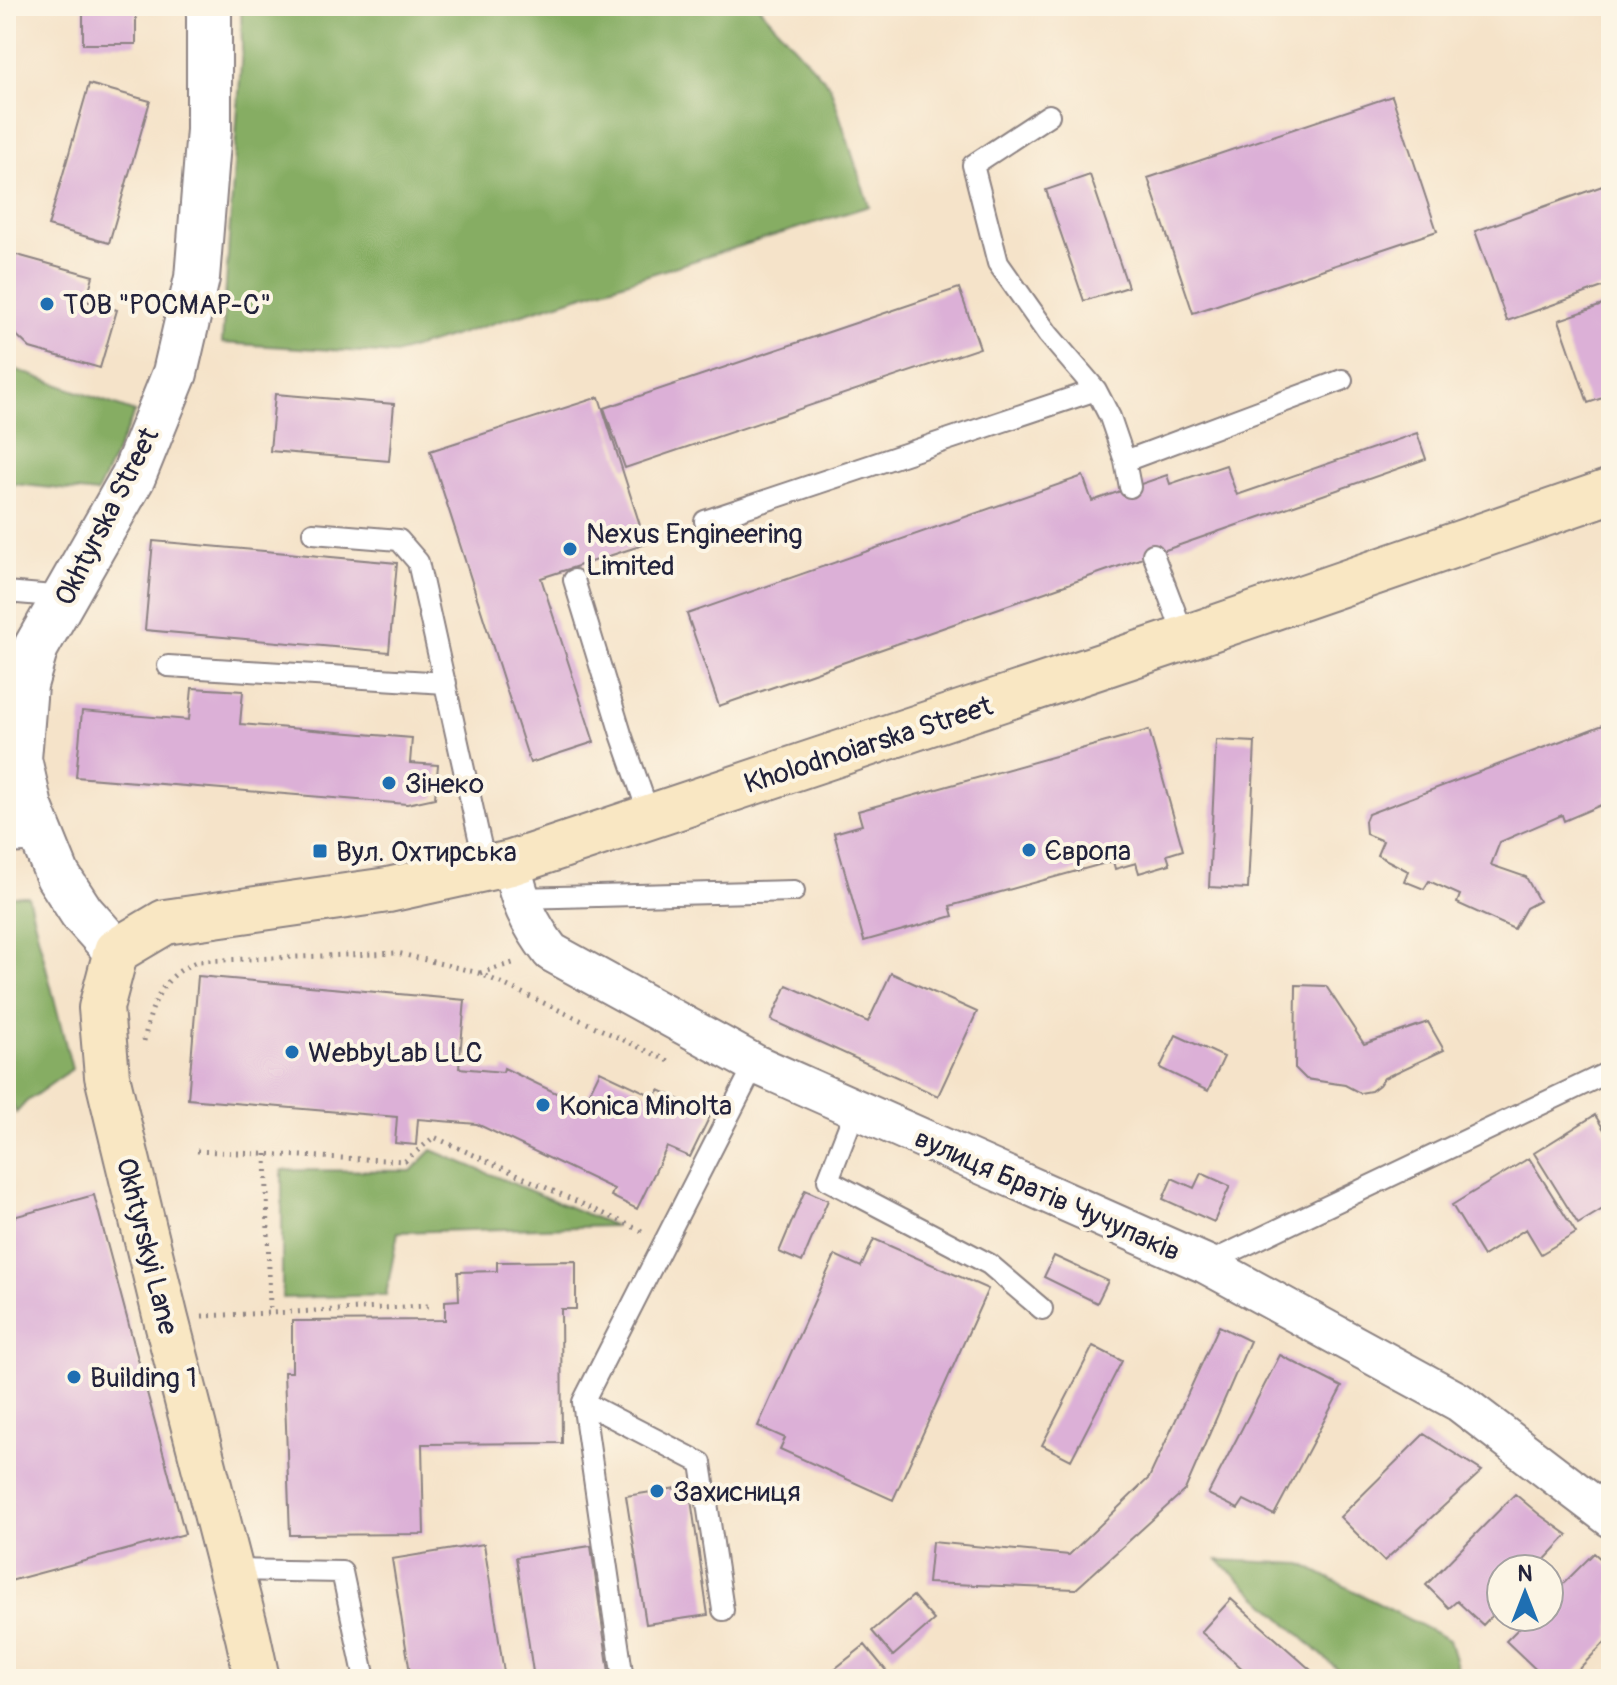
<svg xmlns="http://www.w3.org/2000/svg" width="1617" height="1685" font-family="Pangolin,sans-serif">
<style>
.forest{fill:#86ad63;stroke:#54684f;stroke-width:2}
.building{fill:#dcb0d7}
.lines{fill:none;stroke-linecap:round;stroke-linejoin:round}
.service-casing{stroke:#8c8282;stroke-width:24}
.minor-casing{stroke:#8c8282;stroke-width:42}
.tertiary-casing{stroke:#8c8282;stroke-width:48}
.secondary-casing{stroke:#8c8282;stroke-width:48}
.path{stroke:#8c8282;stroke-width:5;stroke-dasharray:2 6;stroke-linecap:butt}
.service{stroke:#fff;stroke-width:20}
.minor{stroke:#fff;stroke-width:38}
.tertiary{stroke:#fff;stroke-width:44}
.secondary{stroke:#f9e7c3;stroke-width:44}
.poi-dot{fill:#1f6fb2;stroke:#fcf5e5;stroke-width:3}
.labels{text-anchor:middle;stroke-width:8;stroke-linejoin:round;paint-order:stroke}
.poi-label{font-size:28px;fill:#22223b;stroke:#fcf5e5;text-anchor:start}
.street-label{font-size:28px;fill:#22223b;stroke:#fcf5e5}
</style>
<rect width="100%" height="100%" fill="#fcf5e5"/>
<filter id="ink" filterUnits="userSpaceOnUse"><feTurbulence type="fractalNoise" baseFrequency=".0125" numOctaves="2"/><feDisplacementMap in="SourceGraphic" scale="16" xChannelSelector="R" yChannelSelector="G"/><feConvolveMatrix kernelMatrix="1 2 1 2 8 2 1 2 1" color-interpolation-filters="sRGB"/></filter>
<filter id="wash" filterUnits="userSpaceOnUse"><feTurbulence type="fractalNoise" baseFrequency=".006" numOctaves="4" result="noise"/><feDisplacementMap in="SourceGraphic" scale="32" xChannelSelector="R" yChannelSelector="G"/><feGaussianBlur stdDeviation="1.8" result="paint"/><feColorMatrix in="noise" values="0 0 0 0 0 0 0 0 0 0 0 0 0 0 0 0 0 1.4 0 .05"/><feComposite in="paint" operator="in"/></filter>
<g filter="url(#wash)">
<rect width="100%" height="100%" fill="#f5e3c9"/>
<path class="forest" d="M241,6h517l72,80 39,120 -474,148 -173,-11 20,-295z
M6,366l129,46 -38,81 -91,-10z
M6,896h22l44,173 -46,33 -10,11 -7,-21 -3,1z
M432,1150l183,76 -217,6 -12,63 -104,3v-128l129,1z
M1218,1560l84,4 147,76 12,39h-113z"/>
<g id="blocks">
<path class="building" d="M83,6h53v38h-53z
M89,84l61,17 -41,142 -61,-17z
M1392,96l45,135 -244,82 -45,-135z
M1090,175l38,112 -44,14 -38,-111z
M1611,183v101l-104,37 -32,-90z
M10,253l83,23 -7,25 31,9 -17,58 -70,-20 -24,-23v-57z
M959,288l21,60 -355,120 -21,-60z
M1611,302v93l-23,8 -29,-83z
M275,394l119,10 -5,57 -119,-10z
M599,397l47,147 -105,34 53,164 -64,21 -100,-312z
M1417,433l9,26 -707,247 -32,-92 396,-138 9,25 75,-26 3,9 56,-19 11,30z
M153,541l244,22 -8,89 -244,-22z
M192,688l51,3 -3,33 172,14 -2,25 28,2 -3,33 -28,6 -331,-27 6,-66 107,9z
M1611,722v72l-5,3 2,5 -44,19 -2,-6 -62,27 -9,23 35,12 13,24 -13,7 -12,21 -57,-26 3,-8 -31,-14 -5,8 -20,-8 4,-10 -31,-16 6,-14 -17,-7 -1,-13 3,-7z
M1149,730l34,120 -16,5 3,9 -31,9 -3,-10 -21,6 -2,-8 -163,45 3,10 -89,25 -30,-108 28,-8 -4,-14z
M1216,740l39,2 -7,147 -39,-2z
M891,973l86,39 -39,84 -167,-76 16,-35 81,37z
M198,976l267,24 -6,68 44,4 1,-4 79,38 17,-35 55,26 4,-7 52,24 -21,43 -23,-10 -30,62 -26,-13 3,-7 -137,-65 -59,-5 -2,26 -21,-2 2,-26 -209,-18z
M1296,985l30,1 38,58 64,-22 16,28 -60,28 -5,7 -8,6 -11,2 -15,-8 -39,-6 -11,-11z
M1176,1035l48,22 -16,34 -48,-23z
M1595,1115l16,26v63l-33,20 -44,-71z
M1529,1158l47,75 -35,21 -15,-25 -43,27 -31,-51z
M1201,1173l29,13 -16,36 -51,-23 9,-21 22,10z
M805,1190l23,10 -26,62 -23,-10z
M94,1195l91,339 -175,47 -4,-16v-346z
M874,1239l114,50 -95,211 -113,-51 5,-11 -27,-12 77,-171 26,12z
M1054,1256l54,25 -11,22 -53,-26z
M576,1261v48h-15l1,134 -140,1 2,90 -134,1 -6,-163h8v-51l153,-1v-19l14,-1 -1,-28 39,-1v-9z
M1219,1326l31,15 -65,149 -109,99 -148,-6 4,-41 137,13 80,-77z
M1093,1346l29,15 -51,99 -29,-15z
M1280,1355l62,32 -68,128 -30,-15 -6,9 -30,-15z
M1424,1434l58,37 -98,90 -44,-44z
M689,1486l19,129 -62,9 -20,-128z
M1515,1494l25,21 28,20 -32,34h-35v37l-18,19 -26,-24 -8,7 -23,-23z
M484,1544l21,135h-94l-19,-120z
M591,1546l19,133h-76l-18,-122z
M1594,1553l17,15v68l-42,43h-23l-40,-38 24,-24h19v-19z
M913,1596l21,24 -41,36 -21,-25z
M1231,1599l90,80h-67l-53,-47z
M865,1645l28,34h-71z"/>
</g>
</g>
<g filter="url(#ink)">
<use href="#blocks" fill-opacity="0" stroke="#8c8282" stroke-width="2"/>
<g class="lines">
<defs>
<path id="service" d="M1049,115l-76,50 25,98 50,71 48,56 14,27 15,44 5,26
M1125,461l217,-81
M705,521l391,-131
M313,533l86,7 19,22 68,307
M1153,554l32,84
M574,580l47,154 29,83
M6,592l59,5
M168,666l278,17
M6,843l37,-2
M519,898l275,-7
M856,1108l-28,72 161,84 53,45
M1206,1264l405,-193
M583,1402l118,61 22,147
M231,1570l111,2 23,107
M623,1679l-40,-277 172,-338"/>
<path id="minor" d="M511,863c8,37 17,59 40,89l204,112 451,200 253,138 152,116"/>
<path id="tertiary" d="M116,951l-34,-38 -24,-37 -28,-69 -11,-48 6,-74 11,-38 97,-170 42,-104 22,-95 12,-148v-124"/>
<path id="secondary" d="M257,1679l-9,-42 -82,-318 -59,-243 -6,-68 15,-57 49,-29 223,-32 123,-27 674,-225 426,-147"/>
</defs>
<use href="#service" class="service-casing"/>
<use href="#minor" class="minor-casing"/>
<use href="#tertiary" class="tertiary-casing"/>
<use href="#secondary" class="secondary-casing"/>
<path class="path" d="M480,973l36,-11
M144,1041c8,-38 16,-64 54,-80l199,-8 82,20 192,89
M197,1151l208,10 29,-24 208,94
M266,1154l4,155
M202,1316l226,-10"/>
<use href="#service" class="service"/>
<use href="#minor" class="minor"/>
<use href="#tertiary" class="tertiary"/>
<use href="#secondary" class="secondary"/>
</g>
</g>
<g class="poi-dot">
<circle cx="47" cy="304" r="8"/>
<circle cx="570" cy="549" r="8"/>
<circle cx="389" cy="783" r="8"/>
<circle cx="1029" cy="850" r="8"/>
<rect x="312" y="843" width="16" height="16" rx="4"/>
<circle cx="292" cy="1052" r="8"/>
<circle cx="543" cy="1105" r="8"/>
<circle cx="74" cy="1377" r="8"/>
<circle cx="657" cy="1491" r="8"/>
</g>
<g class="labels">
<g class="poi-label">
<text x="63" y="314">ТОВ "РОСМАР-С"</text>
<text x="586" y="543">Nexus Engineering<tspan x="586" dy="32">Limited</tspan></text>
<text x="405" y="793">Зінеко</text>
<text x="1045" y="860">Європа</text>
<text x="336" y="861">Вул. Охтирська</text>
<text x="308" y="1062">WebbyLab LLC</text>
<text x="559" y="1115">Konica Minolta</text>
<text x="90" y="1387">Building 1</text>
<text x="673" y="1501">Захисниця</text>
</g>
<g class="street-label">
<text transform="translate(106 516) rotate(-63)" y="10">Okhtyrska Street</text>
<text transform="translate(868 744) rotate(-18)" y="10">Kholodnoiarska Street</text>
<text transform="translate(1048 1194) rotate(24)" y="10">вулиця Братів Чучупаків</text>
<text transform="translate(148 1246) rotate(76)" y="10">Okhtyrskyi Lane</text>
</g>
</g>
<rect width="1617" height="1685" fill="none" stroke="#fcf5e5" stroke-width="32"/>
<g transform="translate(1525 1593)"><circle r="38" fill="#fcf5e5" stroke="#a5a1a1" stroke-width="2"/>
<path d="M0-6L14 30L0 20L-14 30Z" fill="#1f6fb2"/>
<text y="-12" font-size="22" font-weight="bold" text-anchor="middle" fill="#22223b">N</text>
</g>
</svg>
